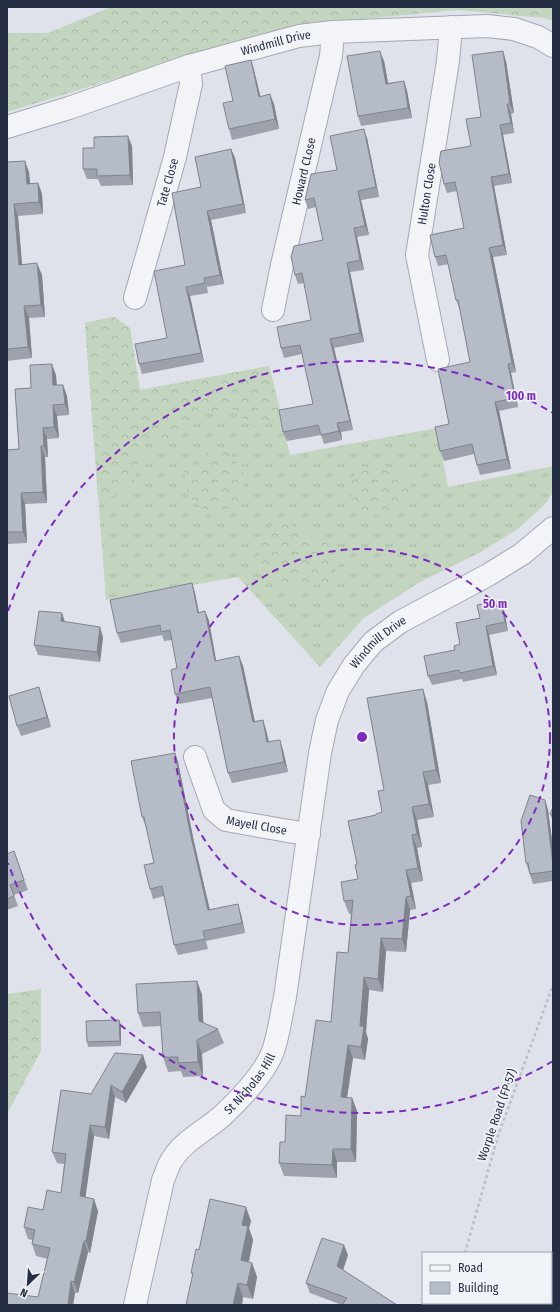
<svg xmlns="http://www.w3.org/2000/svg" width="560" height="1312" font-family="'Fira Sans Condensed',sans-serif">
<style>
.grass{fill:url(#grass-tufts)}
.forest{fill:url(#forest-crowns)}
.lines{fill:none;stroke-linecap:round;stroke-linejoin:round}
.minor-casing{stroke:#a4a8b5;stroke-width:24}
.path{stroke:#b9bdc5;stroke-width:2.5;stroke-dasharray:3 3;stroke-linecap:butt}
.minor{stroke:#f2f4f8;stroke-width:22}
.wall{fill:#9da1ac}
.shaded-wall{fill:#7f838c}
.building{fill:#b6bbc8;stroke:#7f838c}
.ring{fill:none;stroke:#7b2cbf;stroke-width:2;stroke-dasharray:7 5}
.labels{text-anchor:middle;stroke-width:3.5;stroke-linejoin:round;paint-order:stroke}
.street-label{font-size:12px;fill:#262e43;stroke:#eff2f7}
.centre{fill:#7b2cbf;stroke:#eff2f7;stroke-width:2}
.ring-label{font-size:12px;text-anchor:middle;font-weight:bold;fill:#7b2cbf;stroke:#eff2f7;stroke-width:3.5;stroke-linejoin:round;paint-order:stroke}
</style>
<defs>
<pattern id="grass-tufts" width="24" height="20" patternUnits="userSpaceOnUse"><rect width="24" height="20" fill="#c3d5bf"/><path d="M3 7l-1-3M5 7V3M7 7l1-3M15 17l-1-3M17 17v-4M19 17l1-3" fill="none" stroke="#a7b7a5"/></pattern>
<pattern id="forest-crowns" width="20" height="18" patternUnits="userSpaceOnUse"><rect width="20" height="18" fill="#c3d5bf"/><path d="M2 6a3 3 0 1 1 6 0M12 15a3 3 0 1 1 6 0" fill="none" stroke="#a7b7a5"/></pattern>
</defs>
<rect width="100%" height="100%" fill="#dfe2ea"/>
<path class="grass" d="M114,317l16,11 10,62 129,-24 21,89 147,-27 11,59 105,-21v26l-7,11 -28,26 -39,24 -59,29 -56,36 -44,49 -82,-90 -132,23 -21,-277z"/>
<path class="forest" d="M111,7h442v14l-9,-3 -86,-8 -107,10 -136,28 -208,64v-79h41z
M114,317l16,11 10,62 129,-24 14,54 -31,7 -19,-18 -41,6 -22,25 -27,4 -9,38 -20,14h-16l-13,-173z
M227,449l17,25 -3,29 -30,13 -23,-20 -4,-26 22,-17z
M362,467h31l17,13 1,22 -24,16 -33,-8 -4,-30z
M288,523l45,24 7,16 -13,21 -36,3 -35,-25 3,-24 9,-11z
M41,989v62l-34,63v-120z"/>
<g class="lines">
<defs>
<g id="minor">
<path id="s1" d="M7,127l62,-19 120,-42 110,-30 34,-4 154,-6 27,3 24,8 15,9"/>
<path id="s2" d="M135,298l40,-141 16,-73 -2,-18"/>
<path id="s3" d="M273,310l9,-45 49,-209 2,-24"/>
<path id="s4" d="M438,360l-21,-105 31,-194 3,-34"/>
<path id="s5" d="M195,757l19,53 12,10 62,11 21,3"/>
<path id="s6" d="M135,1305l28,-125c3,-6 4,-12 7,-17 11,-21 35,-32 52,-47 17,-16 43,-43 51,-65 6,-17 8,-36 12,-54l35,-244 7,-33 11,-29 16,-26 19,-23 27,-20 88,-47 34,-21 31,-26"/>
</g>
</defs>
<use href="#minor" class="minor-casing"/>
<path class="path" d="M465,1253l33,-117 55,-151
M450,1305l1,-2"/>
<use href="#minor" class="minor"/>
</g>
<path class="wall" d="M251,60l3,10 6,27 14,7 5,25 -47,11 -3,-11z
M384,61l4,22 16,-2 3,10 5,27 -51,8 -3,-10z
M506,61l8,52 -3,1 3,19 -11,2 9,48 -18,3 13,69 -14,2 23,115 -5,1 7,34 -19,4 12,58 -31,6 -3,-10 -3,-11 -30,7 -4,-10 30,-89 -10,-52 -4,-10 -7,-36 -11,2 -3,-9 29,-29 -7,-37 -10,2 -3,-9 27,-38 10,-29z
M367,138l12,59 -18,3 8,35 -12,2 7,33 -14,2 14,70 -30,6 19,82 -12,2 1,8 -18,4 -3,-9 -34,6 -4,-9 30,-28 -11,-50 -18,4 -3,-10 30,-28 -7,-37 -6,1 -3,-9 28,-35 -7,-33 -8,2 -3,-9 32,-30z
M132,146l1,39 -32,1 -3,-7h-11l-4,-10z
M231,149l4,9 11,55 -35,7 13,64 -17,3 1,6 -18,3 14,66 -62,12 -3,-10 28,-26 18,-73z
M7,162l22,10 1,11h8l4,11 1,20 -25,2 4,49 20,10 3,42 -16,1 3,40 -25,3z
M56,375l1,10h6l4,11 2,19 -12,1 2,22 -12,1 1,18h-3l2,46 -22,1 2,39 -20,1v-94l12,-1 12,-61z
M192,583l3,10 4,20 6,-2 4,10 7,40 23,-5 4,10 12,56 8,-2 3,10 3,12 14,8 5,22 -56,11 -4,-10 -16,-75 -33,6 -4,-10 2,-26 -5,-28 -8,1 -2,-6 -41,8 -4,-10z
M504,610l4,21 -19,4 8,40 -34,7 -1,-3 -30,6 -4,-9 32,-32 20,-26z
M62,613l3,9 38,15 -3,25 -62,-7 -4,-10z
M39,687l12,40 -30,9 -4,-10z
M427,702l14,81 -13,2 6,32 -17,3 5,27 -5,1 6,33 -12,2 5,26 -6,1 -4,42 -20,-1 -3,41 -14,-2 -3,42 2,7 -3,21 -12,-2 -6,40h5l5,13 -1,51h-19v16l-53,-2 -5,-13 6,-21 16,-26 4,-19 26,-75 17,-69 3,-39h-2l-5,-13 14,-22 -1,-15 19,-49 6,-3 2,-22z
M175,753l3,9 16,80 16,68 31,4 4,19 -39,8 2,8 -30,6 -4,-10 -10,-49 -11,3 -3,-10 4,-26 -8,-36 -4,-10z
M545,800l3,10 5,38v33l-20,3 -7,-21z
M553,807v14l-3,-7z
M14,851l14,39 -14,5 4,11 -11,4v-56z
M197,981l5,14 1,28 15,6 6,14 -22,11 1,22 -20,1 -2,-6 -13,1 -5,-15 -2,-31 -18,1 -5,-14z
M121,1025v21l-33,1 -1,-5z
M147,1067l-21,36 -11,-6 -6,42 -15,-3 -9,61 13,14 -8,42 -2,-1 -10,41h-3l-2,12h-66l31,-8 10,-38 -12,-3 -4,-12v-4l-4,-1 -4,-12 37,-34 3,-29 -7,-1 -5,-11 39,-58z
M251,1221l-2,7 4,12 -4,22 3,1 5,14 -4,22 -10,-2 -1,8h-56l7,-29 -2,-3 8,-23z
M348,1255l-5,15 54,35h-55l-32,-12 -4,-10z
M553,1260v45h-15v-2h13v-36z"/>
<path class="shaded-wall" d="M380,51l4,10 6,33 -4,-10z
M503,51l3,10 8,52 -4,-9z
M251,60l3,10 9,37 -4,-10z
M404,81l3,10 5,27 -4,-10z
M270,94l4,10 5,25 -4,-10z
M507,104l4,10 3,19 -3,-10z
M500,125l3,10 9,48 -3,-9z
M364,129l3,9 12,59 -3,-10z
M128,136l4,10 1,39 -3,-10z
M231,149l4,9 11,55 -3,-9z
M25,161l4,11 2,23 -4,-11z
M491,177l3,9 13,69 -4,-10z
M38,183l4,11 1,20 -4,-12z
M358,191l3,9 8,35 -4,-9z
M14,204l4,12 5,60 -4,-11z
M207,211l4,9 13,64 -4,-9z
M354,228l3,9 7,33 -4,-10z
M489,248l4,9 23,115 -4,-9z
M37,263l5,12 3,42 -4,-12z
M347,263l3,9 14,70 -4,-9z
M186,287l4,9 14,66 -3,-9z
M24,306l5,12 3,40 -4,-11z
M330,339l4,9 19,82 -3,-9z
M52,364l4,11 1,21 -4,-11z
M508,364l3,9 7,34 -3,-9z
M63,385l4,11 2,19 -4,-11z
M495,402l4,9 12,58 -4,-10z
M53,405l4,11 2,22 -5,-11z
M337,423l4,9 1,8 -3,-9z
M43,428l4,11 1,18 -4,-11z
M41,446l4,11 2,46 -4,-11z
M21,493l4,11 2,39 -4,-11z
M192,583l3,10 6,30 -3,-10z
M501,601l3,9 4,21 -3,-9z
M205,611l4,10 9,50 -3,-10z
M62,613l3,10 -4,-2z
M486,626l3,9 8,40 -4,-9z
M100,627l3,10 -3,25 -3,-10z
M239,656l4,10 14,66 -4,-10z
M39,687l12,40 -4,-10z
M423,689l4,13 14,81 -5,-13z
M263,720l3,10 5,22 -4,-10z
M280,740l3,10 5,22 -4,-10z
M175,753l3,9 16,80 18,78 -4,-10 -18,-78z
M423,772l5,13 6,32 -5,-13z
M545,800l3,10 5,38v16z
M412,807l5,13 5,27 -5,-13z
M412,835l5,13 6,33 -5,-13z
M406,870l5,13 5,26 -5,-13z
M406,897l4,13 -4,42 -4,-13z
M238,904l3,10 4,19 -3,-10z
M381,938l5,13 -3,41 -5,-13z
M364,977l5,13 -3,42 2,7 -3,21 -4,-13 -1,-21z
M197,981l5,14 2,40 -5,-14z
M119,1020l2,5v21l-1,-5z
M197,1040l5,14 1,22 -5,-14z
M348,1045l5,13 -8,52 -4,-13z
M143,1055l4,12 -21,36 -4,-11z
M111,1085l4,12 -6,42 -4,-12z
M352,1098l5,13 -1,51 -5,-13z
M90,1125l4,11 -10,72 -4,-12z
M333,1149l4,13v16l-5,-13z
M94,1199l4,12 -8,42 -4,-12z
M246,1207l5,14 -2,7 4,12 -7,34 -5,-14 1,-35z
M84,1241l4,11 -10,41 -4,-11z
M344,1245l4,10 -7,21 -4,-10z
M252,1263l5,14 -4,22 -6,-14z
M71,1281l4,12 -2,12h-5z
M238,1283l5,14 -1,8h-9z"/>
<path class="building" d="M380,51l6,33 18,-3 4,27 -50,8 -11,-60z
M503,51l7,53h-3l4,19 -11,2 9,49 -18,3 12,68 -14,3 23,115 -4,1 7,34 -20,4 12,57 -30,6 -5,-21 -32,7 -5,-24 14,-3 -11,-55 32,-7 -12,-62h-2l-10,-45 -11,2 -5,-22 34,-7 -9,-46 -11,2 -5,-22 2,-11 30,-5 -5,-27 15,-2 -9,-62z
M251,60l8,37 11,-3 5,25 -46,10 -6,-26 10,-2 -8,-35z
M364,129l12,58 -18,4 7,35 -11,2 6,32 -13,3 13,70 -30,6 20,82 -13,2 2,8 -18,4 -3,-10 -35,7 -4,-22 34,-6 -13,-59 -19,3 -4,-21 34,-7 -9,-47 -7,2 -4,-18 3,-11 29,-6 -9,-42 -9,2 6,-26 26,-4 -7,-34z
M128,136l2,39 -33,1v-7h-14v-21h11v-11z
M231,149l12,55 -36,7 13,64 -16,3 1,5 -19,4 15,66 -62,11 -4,-20 32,-6 -13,-67 31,-6 -13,-72 29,-6 -6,-30z
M25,161l2,23 11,-1 1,19 -25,2 5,61 18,-2 4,42 -17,1 4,41 -21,2v-187z
M52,364l1,21h10l2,19 -12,1 1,22 -11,1 1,18h-3l2,46 -22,1 2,39h-16v-82l12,-1 -4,-60 16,-1 -1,-23z
M192,583l6,30 7,-2 10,50 24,-5 14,66 10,-2 4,22 13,-2 4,22 -56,11 -18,-86 -35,7 -4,-24 6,-2 -7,-38 -9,2 -1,-7 -43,8 -7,-33z
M501,601l4,21 -19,4 7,40 -33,7 -1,-3 -31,6 -4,-20 31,-6 -1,-4 6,-2 -4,-21 24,-5 -3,-13z
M39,611l23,2 -1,8 39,6 -3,25 -63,-7z
M39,687l8,30 -30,9 -8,-30z
M423,689l13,81 -13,2 6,32 -17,3 5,27 -5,1 6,33 -12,2 5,26 -5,1 -4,42 -21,-1 -3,41 -14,-2 -4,49h4l-3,21 -13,-2 -7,52 11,1 -1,51h-18l-1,16 -53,-2 1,-21h5l1,-27 15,1v-20l4,1 11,-77 15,2 6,-70 11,1 5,-53 -9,1 -3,-19 17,-3 -3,-14 2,-1 -9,-43 28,-6v-1l6,-2 -4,-21 6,-1 -17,-92z
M175,753l15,79 18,78 30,-6 4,19 -39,8 2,8 -31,6 -12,-59 -12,3 -6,-24 10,-2 -10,-46h-2l-11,-56z
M530,795l15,5 8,64v7l-23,3 -2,-11h-2l-5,-42z
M553,807v8l-3,-1z
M14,851l10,29 -14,5 4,11 -7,3v-45z
M197,981l2,40 19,8 -21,11 1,22 -20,1v-6h-15l-3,-45 -22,1 -2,-29z
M119,1020l1,21 -33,1 -1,-21z
M115,1053l28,2 -21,37 -11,-7 -6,42 -15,-2 -10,71 14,3 -8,42h-2l-10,41 -3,-1 -3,24h-61v-12l31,4 12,-49 -18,-4 3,-14 -11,-3 4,-20 15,3 4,-20 14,3 5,-39 -14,-2 9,-62 30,4z
M210,1199l36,8 -4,18 6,1 -7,34 11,3 -5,22 -9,-2 -5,22h-47l7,-32h-2l5,-24 3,1z
M322,1238l22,7 -7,21 60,39h-55l5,-7 -41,-15z
M553,1260v39h-2v-32z"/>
<g class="ring">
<circle cx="362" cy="737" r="188"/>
<path d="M553 1061A376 376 0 0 1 8 863M8 611A376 376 0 0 1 553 413"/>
</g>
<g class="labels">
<g class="street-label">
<text dy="4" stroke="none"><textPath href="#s1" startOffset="282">Windmill Drive</textPath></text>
<text dy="4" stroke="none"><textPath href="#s3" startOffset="142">Howard CLose</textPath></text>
<text dy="4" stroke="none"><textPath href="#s2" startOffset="120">Tate Close</textPath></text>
<text dy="4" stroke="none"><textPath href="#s4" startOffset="169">Hulton Close</textPath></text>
<text dy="4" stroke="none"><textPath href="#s6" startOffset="731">Windmill Drive</textPath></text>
<text dy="4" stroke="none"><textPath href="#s5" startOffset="103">Mayell Close</textPath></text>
<text dy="4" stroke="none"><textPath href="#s6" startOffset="260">St Nicholas Hill</textPath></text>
<text transform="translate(497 1115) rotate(-71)" y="4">Worple Road (FP 57)</text>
</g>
</g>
<circle cx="362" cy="737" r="6" class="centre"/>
<g class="ring-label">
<text x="521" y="400">100 m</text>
<text x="495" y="608">50 m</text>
</g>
<rect width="560" height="1312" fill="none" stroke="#262e43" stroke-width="16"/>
<rect x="422" y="1252" width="130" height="52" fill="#eff2f7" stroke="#9fa4af"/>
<rect x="430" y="1265" width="20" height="6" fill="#f2f4f8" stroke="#9fa4af"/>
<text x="458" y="1272" font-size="12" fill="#262e43">Road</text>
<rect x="430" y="1282" width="20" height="12" fill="#b6bbc8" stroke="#9fa4af"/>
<text x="458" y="1292" font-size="12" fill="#262e43">Building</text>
<g transform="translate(28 1284) rotate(205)" stroke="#eff2f7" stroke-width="3" paint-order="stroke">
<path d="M0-3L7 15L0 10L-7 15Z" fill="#262e43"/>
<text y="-6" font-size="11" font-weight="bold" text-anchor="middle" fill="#262e43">N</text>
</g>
</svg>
